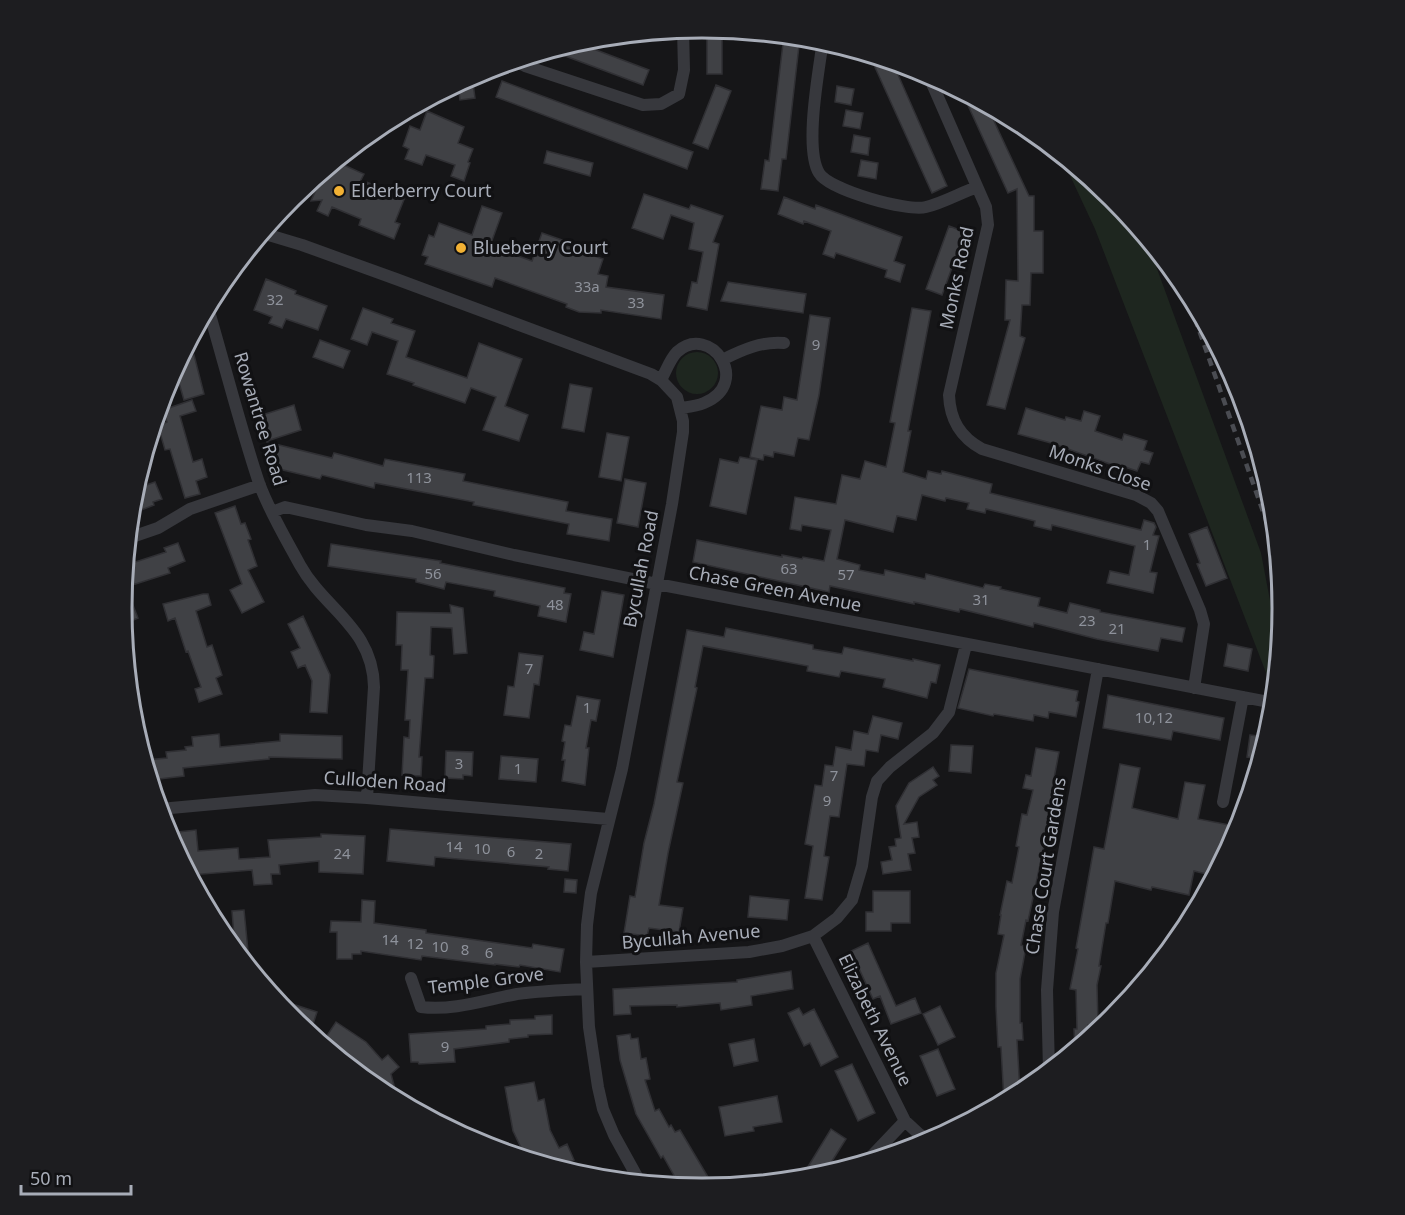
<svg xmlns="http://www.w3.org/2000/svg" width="1405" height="1215" font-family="'Noto Sans',sans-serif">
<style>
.green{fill:#1e261f}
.building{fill:#404145;stroke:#303034;stroke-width:1.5}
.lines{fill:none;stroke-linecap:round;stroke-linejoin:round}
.minor{stroke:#37383d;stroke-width:12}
.rail{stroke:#4a4c52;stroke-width:4.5;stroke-dasharray:8 6;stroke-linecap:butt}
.poi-dot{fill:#f2b134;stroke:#111113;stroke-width:2}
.labels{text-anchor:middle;stroke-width:6;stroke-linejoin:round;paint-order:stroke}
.number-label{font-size:15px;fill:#8e929b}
.poi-label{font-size:18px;fill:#a8adb8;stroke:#111113;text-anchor:start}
.street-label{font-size:18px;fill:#a8adb8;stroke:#111113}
.rim{fill:none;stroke:#a8adb8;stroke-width:3}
</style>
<rect width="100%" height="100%" fill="#161618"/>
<path class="green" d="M1060,154l53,43 32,39 116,317 18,95 -3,31 -6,4 -175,-454z
M676 373a21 21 0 1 1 42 0a21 21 0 1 1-42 0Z"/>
<path class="building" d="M707,27l15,2v45h-15z
M784,35l16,2 -14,122h-4l-4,32 -17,-2 4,-29 4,1z
M575,42l74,28 -6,15 -94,-35z
M869,54l23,7 55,125 -15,7z
M472,76l3,22 -15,2 -2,-17z
M502,81l191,71 -6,17 -191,-72z
M716,85l15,6 -23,58 -15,-6z
M837,86l17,3 -3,16 -16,-3z
M961,90l25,14 43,92h5v35h9v42h-12l-1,32h-8l-2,31 5,2 -20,71 -18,-4 23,-85h-5l1,-40 12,1 -1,-92 -9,4z
M846,110l17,3 -3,16 -17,-3z
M427,111l37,16 -6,16 15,6 -5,13 2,1 -6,18 -13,-5 4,-11 -29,-10 -4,10 -17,-6 4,-10 -6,-3 7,-20 10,4z
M854,135l16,3 -2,17 -17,-3z
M547,151l46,12 -3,13 -46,-13z
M861,160l17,3 -2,16 -18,-3z
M337,162l27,12 -3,6 44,17 -10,25 5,2 -6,15 -35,-14 2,-6 -29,-12 -4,9 -11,-5 5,-11 -11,1 14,-31 2,-2 6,3z
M644,194l45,15 2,-4 32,11 -10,26 6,2 -12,66 -20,-4 5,-24 5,1 6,-31 -14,-3 5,-26 -23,-8 -8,24 -31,-11z
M784,197l31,12 1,-4 86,32 -8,24 11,4 -5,17 -15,-5 2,-7 -51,-17 -2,5 -11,-4 8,-23 -27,-10 -1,3 -25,-10z
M482,206l20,7 -12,33 42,15 10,-28 23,8 -1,4 39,14 -5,15 10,2 -2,11 58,8 -3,24 -60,-9v3l-22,-1 -13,-5 1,-3 -72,-26 -3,9 -67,-23 3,-7 -6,-2 7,-20 5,2 5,-14 33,12z
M949,226l16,6 -23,63 -16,-6z
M266,279l30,12 -1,3 32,12 -9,24 -32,-11 -4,9 -13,-5 3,-6 -18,-7z
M728,282l78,12 -3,19 -82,-12z
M363,308l30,11 -2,4 24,8 -9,26 61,21 12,-35 43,16 -17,47 23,9 -9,26 -36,-11 13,-33 -25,-9 -6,15 -52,-18 1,-2 -27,-9 11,-33 -26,-9 -5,13 -16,-6z
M912,308l19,3 -23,120h3l-8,41 23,7 2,-8 13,3 1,-3 50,13 -2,9 151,37 3,-10 10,3 2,4 -3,8 6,1 -9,36 7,1 -4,20 -46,-10 3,-12 19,4 6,-29 -83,-21 -1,5 -17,-4 1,-5 -49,-12 -1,4 -18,-4 2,-6 -23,-5 -1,3 -23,-6 -6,25 -19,-4 -4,16 -48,-12 -8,39 23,6 -1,5 25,5 1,-5 40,9 1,-5 57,14 2,-4 16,3 -1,2 40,9 -2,8 29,7 3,-10 30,7v2l85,16 -3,14 -21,-4 -3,13 -61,-12 -63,-16 -1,4 -73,-18 -1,3 -45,-10v2l-84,-18 -1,6 -136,-30 4,-22 85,17v-2l20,4 1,-2 21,4 7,-31 -29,-5 -1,6 -11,-2 5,-32 41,7 6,-29 18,4 5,-18 21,6 9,-44 -5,-1z
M810,315l20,3 -11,77 -10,45 -11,-2 -4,18 -20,-4 -1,5 -9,-2 -1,5 -13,-3 11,-51 21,4 2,-13 13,3z
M320,340l30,11 -7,17 -30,-11z
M194,355l10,39 -20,6 -9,-31 5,-10z
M570,384l22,4 -8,44 -22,-4z
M192,400l4,11 -16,5 13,46 9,-3 5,18 -11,4 4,13 -15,4 -15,-49 -5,1 -4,-14 -3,1 -3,-10 12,-5 -4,-12z
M294,405l7,25 -34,11 -8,-25z
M1026,408l39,12 1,-3 15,4 3,-10 16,5 -5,15 27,9 2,-6 23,7 -3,9 9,3 -4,11 -8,-2 -4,9 -12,-4 -1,2 -73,-26 -33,-9z
M607,433l22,4 -8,44 -22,-4z
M267,442l65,16 2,-5 49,13 2,-7 80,15 -2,7 105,21 -2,9 46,8 -3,22 -42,-7 2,-10 -96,-19 1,-3 -99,-19 -1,5 -52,-13 -2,4 -45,-11z
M740,457l17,3 -11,54 -36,-8 10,-47 18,4z
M625,479l21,4 -8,44 -21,-4z
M155,482l7,17 -9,3 1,3 -23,9 4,-25z
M235,506l6,18 4,-1 6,16 -3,1 9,26 -9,4 16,32 -22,11 -12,-23 12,-6 -27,-71z
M1207,527l20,51 -21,8 -9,-22 3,-1 -11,-29z
M178,543l7,18 -17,7 2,5 -44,14 12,31 -14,6 -2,-17 4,-42 40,-13 -2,-4z
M331,544l110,17 -1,2 125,25 -1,5 7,1 -5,28 -28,-6 2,-10 -46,-10 1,-5 -49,-9 -2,7 -28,-7v-3l-88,-13z
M602,591l22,4 -11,62 -33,-7 4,-18 10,2z
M203,594h5l3,11 -15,6 11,36 5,-2 10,30 -6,3 6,16 -23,8 -4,-13 6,-2 -13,-36 -2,1 -11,-34 -7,3 -5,-17z
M450,605l13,3 4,45 -13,1 -2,-26 -21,-1 -1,28 4,1 -1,22h-8l-6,79h3l-1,19 -19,-1 2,-38 5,1 1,-18h-5l3,-50h-7l1,-25h-6l1,-33 54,1z
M303,616l27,59 -3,38 -17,-1 2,-31 -7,-16 -7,3 -7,-16 9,-4 -12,-24z
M726,628l87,17v4l29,5 2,-7 69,14v-2l27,6 -4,18 -5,-1 -4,16 -44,-11 2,-8 -44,-8 -2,6 -32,-6 1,-5 -105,-20 -8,41 2,1 -20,94 6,1 -15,70 -9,52 24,3 -4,24 -30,-4 -2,8 -23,-3 6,-37 5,1 9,-54 10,-39 33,-174 37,7z
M1228,644l24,5 -4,22 -24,-5z
M519,653l24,3 -4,29 -5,-1 -5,34 -25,-3 4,-29 6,1z
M969,669l109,22 -2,10 3,1 -3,15 -27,-5 -1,6 -14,-3 -1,6 -39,-7 -1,2 -35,-8z
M1108,695l116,23 -4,22 -47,-9 -2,9 -68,-12z
M577,696l23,4 -4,21 -5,-1 -5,28h3l-4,37 -23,-4 3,-21h-3l3,-18 -3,-1 3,-16 6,1z
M873,716l29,7 -4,16 -17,-4 -3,17 -12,-2 -2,16 -17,-2 -8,53 -9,-1 -6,40 5,1 -7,43 -17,-2 8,-52 -8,-2 10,-59 7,1 3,-21 8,1 3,-19 15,3 3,-19 14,3z
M219,734l1,13 60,-6v-7l62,2v23l-73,-2v2l-86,9 1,8 -33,4 -6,-20 22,-2 -1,-6 20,-2 -1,-3 8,-1 -1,-9z
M1250,735l17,2 -7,22 -13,-2z
M951,745l22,1 -2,27 -22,-2z
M1036,748l23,4 -7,37 4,1 -28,131 -2,-1 -5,25 5,2 -6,32v44h2l1,17h-6l3,53 -16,8 -3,-54h-3l-2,-40v-34l8,-38 -6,-1 3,-19h-1l7,-34 5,2 7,-36 -3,-1 6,-32 5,1 6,-25 -10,-2 3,-13 5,1z
M446,751l27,1 -1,24 -9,-1v4l-18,-1z
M501,756l37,3 -2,23 -37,-3z
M1120,764l20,4 -8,40 46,11 7,-37 20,3 -7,34 42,8 -26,49 -20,-5 -5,24 -37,-8 -1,3 -36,-9 -7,42h-2l-7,43h2l-4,19 1,40h-10v13l-13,11 -1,-20h3l-1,-39 -6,-1 8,-40 -2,-1 18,-101 10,2z
M933,767l6,9 -6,4 4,5 -18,12 -15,27 13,-2 2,15 -7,1 3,15 -7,1 3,16 -28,4 -2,-12 11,-2 -3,-13 7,-1 -1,-7 6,-1 -5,-32 13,-23z
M390,829l181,15 -3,27 -20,-2 1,-2 -114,-10 -1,9 -47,-5z
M196,830l2,21 40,-3 1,11 31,-2 -2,-17 53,-3v-3l44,2 -2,38 -44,-2v-11l-40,4 1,9h-9l1,10 -18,1 -2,-15 -62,5 -10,-20 -2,-23z
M565,879l12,1 -1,13 -12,-1z
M873,891h37v32h-19v8h-25v-19h7z
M750,896l39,4 -2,20 -39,-3z
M362,900l13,1 -1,22 52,7v3l22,3 84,12 1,-4 31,5 -4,23 -40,-7 -1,2 -24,-3v1l-73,-9 -1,4 -60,-9v3h-9v5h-15v-27h-7l1,-11 30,1z
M244,910l4,41 -10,1 -3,-4 -3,-37z
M868,943l28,63 19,-8 6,15 -30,11 -11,-28 -7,3 -22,-48z
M791,971l2,18 -42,7 1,9 -31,5 -1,-7 -43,4v-2l-47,1 1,8 -17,1 -1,-26 124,-7v-2z
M277,999l40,13 -7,21 -18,-15z
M940,1006l15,31 -17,8 -15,-31z
M799,1008l4,7 11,-6 24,48 -17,9 -11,-23 -6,3 -16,-33z
M552,1015v19l-24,1v2l-19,2v3l-55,7 1,13 -36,2 -1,-2h-7l-2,-28 77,-5v-3l24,-2v-4l25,-1v-3z
M336,1022l30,20 16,18 6,-5 11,12 -8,7 7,26 -18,-10 -58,-47z
M630,1034l1,5 7,-1 3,21 5,-1 4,21 -5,1 10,31 4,-2 10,18 2,-2 4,7 5,-2 28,47 -17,10 -11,-1 -17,-30 -2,2 -25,-44 -16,-54 -3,-24z
M754,1039l4,22 -24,5 -5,-22z
M938,1049l17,40 -18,7 -17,-40z
M852,1064l23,49 -17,8 -23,-50z
M534,1082l4,19 6,-2 6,31 9,18 8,-4 7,16 -16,7 -32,-9 -13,-27 -8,-44z
M777,1096l5,26 -29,5 1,4 -29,5 -6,-29z
M831,1129l15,10 -7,11 -15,24 -23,4z"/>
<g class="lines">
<path class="minor" d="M823,40c-4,30 -19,108 -4,133 10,17 88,39 107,34 17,-4 34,-14 51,-20
M515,61l10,5 118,39 18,-1 18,-10 5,-24 -1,-41
M927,72l59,135 2,18 -39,170c1,25 11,42 33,54l154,46 15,8 7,8 42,99 4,14 -10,64
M262,233l40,12 94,34 255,95 10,6 16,17 6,24v11l-11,72 -50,265 -31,124 -4,32 -1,37 3,65 9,60 5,22 11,26 26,47
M208,308c17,58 32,118 51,175 10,28 27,56 41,82 25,45 73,63 74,122l-7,111
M724,359c18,-9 38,-18 60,-16
M661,380c5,-9 9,-21 16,-28 33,-30 76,31 27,51 -7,3 -16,4 -23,5
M272,512l13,-5 81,18 46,6 102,24 143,29 617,119
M129,538l29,-10 32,-19 70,-24
M1223,802l20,-105
M160,809l155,-14 52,3 241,21
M813,936l92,185 14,13 12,7
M586,962l163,-10 33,-6 31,-10 24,-18 15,-18 10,-34 10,-69 5,-16 13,-14 43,-34 16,-21 17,-67
M411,978l10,29c32,4 64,-7 96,-13 23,-3 46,-4 70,-5
M1049,1070l-2,-80 6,-78 45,-243
M867,1161l38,-40"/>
<path class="rail" d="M1181,279l85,241 14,58"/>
</g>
<g class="poi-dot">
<circle cx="339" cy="191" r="6"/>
<circle cx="461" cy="248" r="6"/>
</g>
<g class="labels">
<g class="number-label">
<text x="587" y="292">33a</text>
<text x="275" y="305">32</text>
<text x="636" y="308">33</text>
<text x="816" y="350">9</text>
<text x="419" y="483">113</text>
<text x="1147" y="550">1</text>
<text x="789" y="574">63</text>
<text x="433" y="579">56</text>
<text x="846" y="580">57</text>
<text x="981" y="605">31</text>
<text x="555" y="610">48</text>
<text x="1087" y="626">23</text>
<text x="1117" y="634">21</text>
<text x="529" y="674">7</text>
<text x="587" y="713">1</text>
<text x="1154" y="723">10,12</text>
<text x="459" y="769">3</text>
<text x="518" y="774">1</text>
<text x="834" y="781">7</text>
<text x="827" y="806">9</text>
<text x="454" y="852">14</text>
<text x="482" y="854">10</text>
<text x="511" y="857">6</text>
<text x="342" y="859">24</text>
<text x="539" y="859">2</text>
<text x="390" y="945">14</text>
<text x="415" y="949">12</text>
<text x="440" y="952">10</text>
<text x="465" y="955">8</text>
<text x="489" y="958">6</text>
<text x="445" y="1052">9</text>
</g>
<g class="poi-label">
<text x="351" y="197">Elderberry Court</text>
<text x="473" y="254">Blueberry Court</text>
</g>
<g class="street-label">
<text transform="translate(957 278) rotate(-78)" y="6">Monks Road</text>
<text transform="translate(260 419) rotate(73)" y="6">Rowantree Road</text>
<text transform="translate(1100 468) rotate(19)" y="6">Monks Close</text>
<text transform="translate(641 569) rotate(-79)" y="6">Bycullah Road</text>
<text transform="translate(775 589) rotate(11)" y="6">Chase Green Avenue</text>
<text transform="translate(385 782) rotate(4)" y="6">Culloden Road</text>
<text transform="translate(1046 866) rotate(-81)" y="6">Chase Court Gardens</text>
<text transform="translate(691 937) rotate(-5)" y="6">Bycullah Avenue</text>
<text transform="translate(486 981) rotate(-7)" y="6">Temple Grove</text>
<text transform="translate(875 1020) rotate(64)" y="6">Elizabeth Avenue</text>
</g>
</g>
<path d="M0 0H1405V1215H0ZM132 608a570 570 0 1 1 1140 0a570 570 0 1 1-1140 0Z" fill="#1d1d20" fill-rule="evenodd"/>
<path class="rim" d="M132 608a570 570 0 1 1 1140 0a570 570 0 1 1-1140 0Z"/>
<path d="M21 1185v9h110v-9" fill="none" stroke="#a8adb8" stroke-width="3"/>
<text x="30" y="1185" font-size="18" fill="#a8adb8" stroke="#111113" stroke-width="4.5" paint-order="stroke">50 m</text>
</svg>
